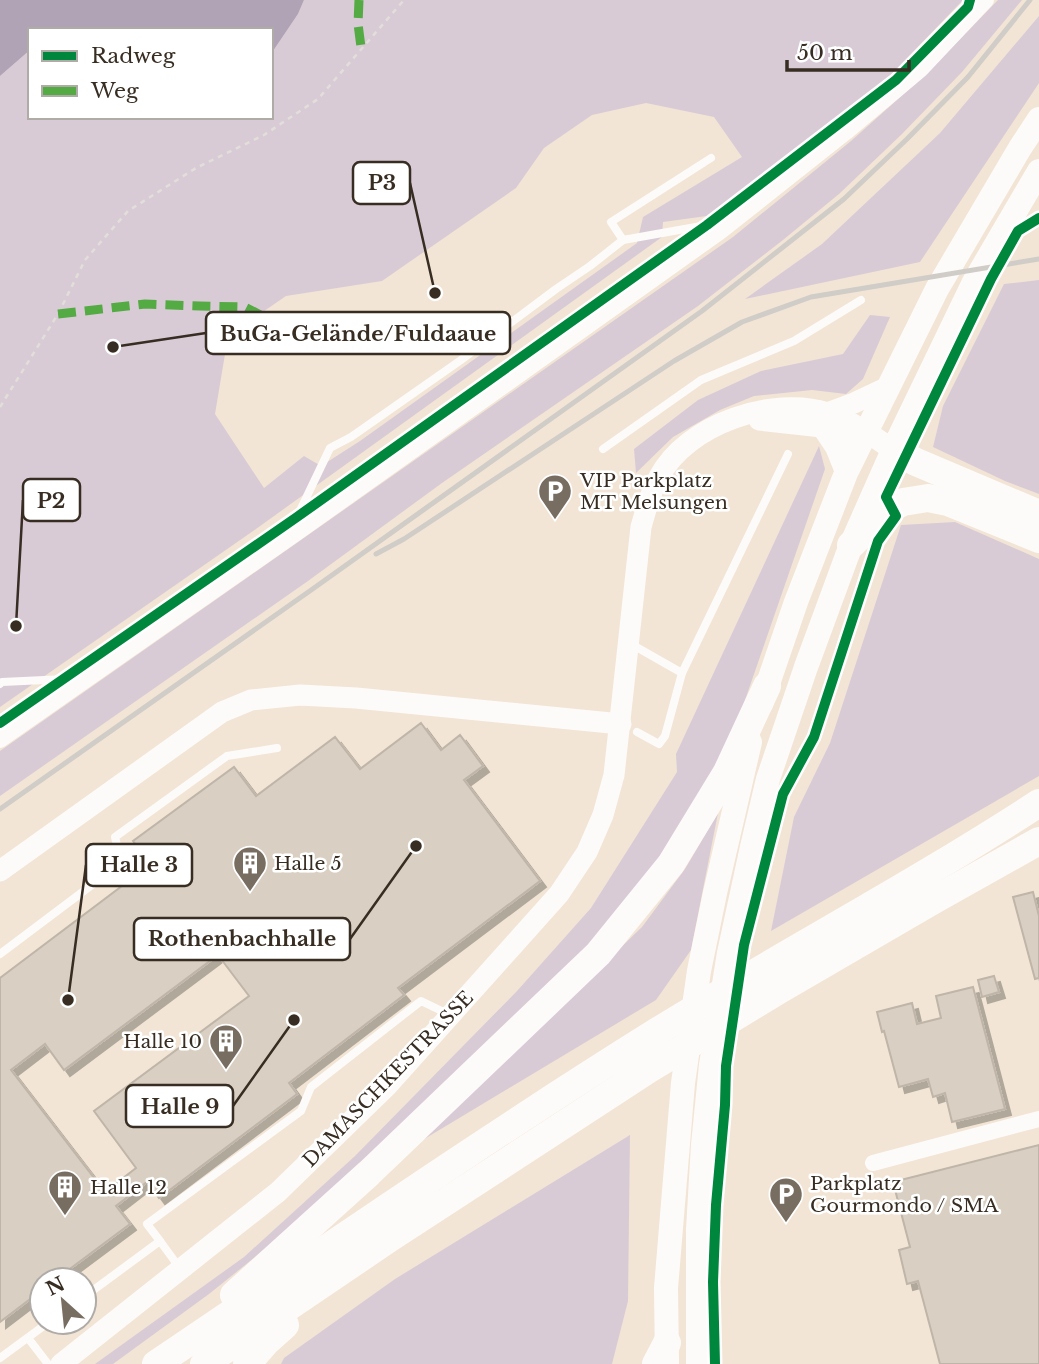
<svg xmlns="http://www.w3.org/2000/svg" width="1039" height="1364" viewBox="0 0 1039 1364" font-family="'Libre Baskerville',serif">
	<defs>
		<filter id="shadow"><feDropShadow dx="6" dy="6" stdDeviation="0" flood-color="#0004"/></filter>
	</defs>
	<rect width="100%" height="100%" fill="#f2e5d5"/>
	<g fill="#d8cbd6" fill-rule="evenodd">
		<path d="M304 0H963L889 77 714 215 663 222 662 237 256 529 0 707V76L30 50V117H271V54L298 14ZM646 103 714 117 742 157 643 217 637 243 360 441 321 466 304 456 264 488 215 414 228 336 286 296 382 281 516 188 544 148 592 115Z"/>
		<path d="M998 0H1022L962 72 902 134 839 194 783 240 698 306 442 483 308 581 0 796V751L733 237 851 141 925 75Z"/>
		<path d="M1039 16V83L920 262 745 299 822 244 940 133Z"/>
		<path d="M1039 280V494L1005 481 933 447 943 406 1004 284Z"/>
		<path d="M870 315 890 317 863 379 846 394 812 390 754 396 720 410 673 437 636 473 634 449 698 400 761 371 843 354Z"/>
		<path d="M819 446 825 469 744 703 723 755 664 850 630 900 580 954 306 1216 209 1294 113 1364H95L244 1257 355 1156 517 991 591 908 677 772 676 754Z"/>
		<path d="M955 522 1039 559V776L771 931 794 817 830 743 901 525Z"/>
		<path d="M718 813 691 950 656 1000 421 1141 642 927 685 869Z"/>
		<path d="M630 1135 628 1301 612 1364H281L284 1358 395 1279Z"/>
	</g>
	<path fill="#b1a3b6" d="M0 0H304L298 14 271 54V30H30V50L0 76Z"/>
	<g fill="#d9cfc2" stroke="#bfb5a9" stroke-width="2" fill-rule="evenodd" filter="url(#shadow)">
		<path d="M421 723 441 750 460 735 483 766 464 780 540 881 398 988 404 995 289 1083 297 1094 159 1198 147 1182 116 1206 130 1224 55 1280H42V1290L0 1322V978L151 864 133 841 234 767 256 796 335 737 360 769ZM218 955 249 996 94 1111 136 1168 105 1192 11 1070 45 1044 64 1070Z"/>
		<path d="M1033 892 1039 916V978L1035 979 1013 897Z"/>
		<path d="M994 976 999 992 982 997 978 980Z"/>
		<path d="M973 987 1005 1109 952 1122 945 1093 933 1097 928 1079 899 1087 884 1031 882 1032 877 1012 912 1003 917 1024 941 1018 936 996Z"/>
		<path d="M1039 1145V1364H940L918 1281 907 1284 899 1250 910 1247 893 1182Z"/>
	</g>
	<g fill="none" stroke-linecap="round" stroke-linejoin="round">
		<path stroke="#e2ded9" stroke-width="2.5" stroke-dasharray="5 5" stroke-linecap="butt" d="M0 407 58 314 85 260 128 211 196 168 264 135 318 99 404 0"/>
		<g stroke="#fdfbf9" stroke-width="8">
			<path d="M623 240 707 225 720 231"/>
			<path d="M603 449 701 380 794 341 861 300"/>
			<path d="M298 531 297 517 330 448 351 437 461 360 556 289 590 266 623 240 611 222 711 158"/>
			<path d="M631 644 682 673"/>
			<path d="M0 684 2 682 66 679 76 687"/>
			<path d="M637 732 659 744 665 736 682 673 788 454"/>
			<path d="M0 954 121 863 115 837 227 756 277 748"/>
			<path d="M160 1241 179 1267"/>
			<path d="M84 1297 160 1241 147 1224 301 1111 311 1087 421 1001 448 1014"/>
			<path d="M28 1338 48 1364"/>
			<path d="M0 1358 49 1322"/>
		</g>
		<g stroke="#fdfbf9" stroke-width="16">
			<path d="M0 740 298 532 721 231 846 132 921 69 986 0"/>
			<path d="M873 1163 1039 1119"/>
		</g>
		<g stroke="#fdfbf9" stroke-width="21">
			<path d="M827 413 854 403 888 387"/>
			<path d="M759 420 822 427 858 439"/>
			<path d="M822 427 836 448 846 473"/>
			<path d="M0 871 222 712 251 700 300 695 356 698 621 724"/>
			<path d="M61 1364 278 1192 387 1086 559 894 587 852 603 815 614 775 641 527C646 510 650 492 659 477 687 424 773 395 828 413 852 421 873 436 893 450"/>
		</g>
		<g stroke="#fdfbf9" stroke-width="24">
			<path d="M761 704 796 602 846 473 937 289 1020 148 1039 119"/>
			<path d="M667 1363 666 1288 683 1083 699 971 715 893 750 742"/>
			<path d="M698 1364V1230L703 1145 711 1065 729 953 752 847 768 779 806 667 851 545 893 450 974 282 1039 171"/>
		</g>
		<g stroke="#fdfbf9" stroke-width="28">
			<path d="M893 450 916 462 1039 514"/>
			<path d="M851 545 886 511 903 502 928 498 948 502 1039 539"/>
			<path d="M234 1295 369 1173 598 954 671 864 727 772 767 686"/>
			<path d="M156 1364C322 1252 488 1137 658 1031 784 953 915 884 1039 803"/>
			<path d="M204 1364 390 1238 649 1069 779 990 934 900 1039 841"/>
			<path d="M247 1364 266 1342 285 1325"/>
			<path d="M656 1364 667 1343"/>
		</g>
		<g stroke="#d0ccc7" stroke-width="5">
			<path d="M376 554 404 539 674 361 742 322 811 297 1039 259"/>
			<path d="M0 809 314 588 702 311 844 199 907 139 968 77 1030 0"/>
		</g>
		<g stroke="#55ab43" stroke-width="9" stroke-dasharray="18 9" stroke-linecap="butt">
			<path d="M359 0 358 24 361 47"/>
			<path d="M58 314 145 304 200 306 245 307 270 320"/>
		</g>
		<g stroke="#fff" stroke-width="15">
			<g id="cycleway">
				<path d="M0 723 297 517 707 225 896 80 968 7 970 0"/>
				<path d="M715 1364 713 1282 716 1205 725 1105 726 1066 744 945 783 794 814 737 878 541 896 516 886 497 991 279 1018 231 1039 218"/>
			</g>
		</g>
		<use href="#cycleway" stroke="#00873e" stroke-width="10"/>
	</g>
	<defs>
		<g id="parking-pin" transform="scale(1.75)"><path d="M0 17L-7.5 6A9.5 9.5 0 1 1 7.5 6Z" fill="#786d61" stroke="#fff"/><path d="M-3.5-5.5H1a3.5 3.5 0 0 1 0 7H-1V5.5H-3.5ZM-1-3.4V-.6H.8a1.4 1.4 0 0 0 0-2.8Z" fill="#fff"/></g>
		<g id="building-pin" transform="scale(1.75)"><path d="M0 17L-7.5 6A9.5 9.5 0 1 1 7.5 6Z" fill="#786d61" stroke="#fff"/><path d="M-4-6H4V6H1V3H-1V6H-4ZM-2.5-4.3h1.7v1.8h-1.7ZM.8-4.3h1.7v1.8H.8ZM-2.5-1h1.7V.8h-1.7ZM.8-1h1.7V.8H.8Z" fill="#fff"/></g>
	</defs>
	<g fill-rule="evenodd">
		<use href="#parking-pin" x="555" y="491"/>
		<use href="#building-pin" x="250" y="863"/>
		<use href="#building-pin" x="226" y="1041"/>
		<use href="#building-pin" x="65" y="1187"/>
		<use href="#parking-pin" x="786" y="1194"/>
	</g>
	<g text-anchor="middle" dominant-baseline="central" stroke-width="5" stroke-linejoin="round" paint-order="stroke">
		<g font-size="19" fill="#372d22" stroke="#fff" text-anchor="start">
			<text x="580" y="480">VIP Parkplatz<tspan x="580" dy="22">MT Melsungen</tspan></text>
			<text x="274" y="863">Halle 5</text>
			<text x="202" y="1041" text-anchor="end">Halle 10</text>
			<text x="810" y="1183">Parkplatz<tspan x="810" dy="22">Gourmondo / SMA</tspan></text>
			<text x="90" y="1187">Halle 12</text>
		</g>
		<g font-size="19" fill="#372d22" stroke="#fff">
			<text transform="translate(388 1079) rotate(-46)">DAMASCHKESTRASSE</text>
		</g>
	</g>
	<path fill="none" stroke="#372d22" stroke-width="2.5" d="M435 293L410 183M113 347L206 333M16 626L23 500M68 1000L86 865M416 846L350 939M294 1020L233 1106"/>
	<g fill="#372d22" stroke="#fff" stroke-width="2.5">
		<circle cx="435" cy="293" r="7"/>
		<circle cx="113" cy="347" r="7"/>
		<circle cx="16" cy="626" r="7"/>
		<circle cx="68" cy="1000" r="7"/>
		<circle cx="416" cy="846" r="7"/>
		<circle cx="294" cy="1020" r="7"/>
	</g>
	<g fill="#fff" stroke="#372d22" stroke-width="2.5">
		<rect x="353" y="162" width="57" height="42" rx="7"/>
		<rect x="206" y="312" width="304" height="42" rx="7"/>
		<rect x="23" y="479" width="57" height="42" rx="7"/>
		<rect x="86" y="844" width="106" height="42" rx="7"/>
		<rect x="134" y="918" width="216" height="42" rx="7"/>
		<rect x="126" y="1085" width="107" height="42" rx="7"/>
	</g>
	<g font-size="21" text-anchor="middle" font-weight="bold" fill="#372d22">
		<text x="382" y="190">P3</text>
		<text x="358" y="341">BuGa-Gelände/Fuldaaue</text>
		<text x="51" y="508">P2</text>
		<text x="139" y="872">Halle 3</text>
		<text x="242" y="946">Rothenbachhalle</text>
		<text x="180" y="1114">Halle 9</text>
	</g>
	<rect x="28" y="28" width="245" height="91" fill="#ffffff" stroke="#afaba7" stroke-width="2"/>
	<rect x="42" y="51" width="35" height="10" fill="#00873e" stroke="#afaba7" stroke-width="2"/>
	<text x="91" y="63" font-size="21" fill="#372d22">Radweg</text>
	<rect x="42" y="86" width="35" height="10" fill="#55ab43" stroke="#afaba7" stroke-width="2"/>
	<text x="91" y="98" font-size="21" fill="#372d22">Weg</text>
	<g transform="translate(63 1301) rotate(333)"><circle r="33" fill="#ffffff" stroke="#afaba7" stroke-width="2"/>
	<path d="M0-5L12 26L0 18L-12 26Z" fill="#786d61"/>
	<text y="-10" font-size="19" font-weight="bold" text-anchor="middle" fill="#372d22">N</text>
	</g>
	<path d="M787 60v10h122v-10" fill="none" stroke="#372d22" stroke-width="3.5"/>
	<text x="797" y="60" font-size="21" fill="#372d22" stroke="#ffffff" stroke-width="5" paint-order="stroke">50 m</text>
</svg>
